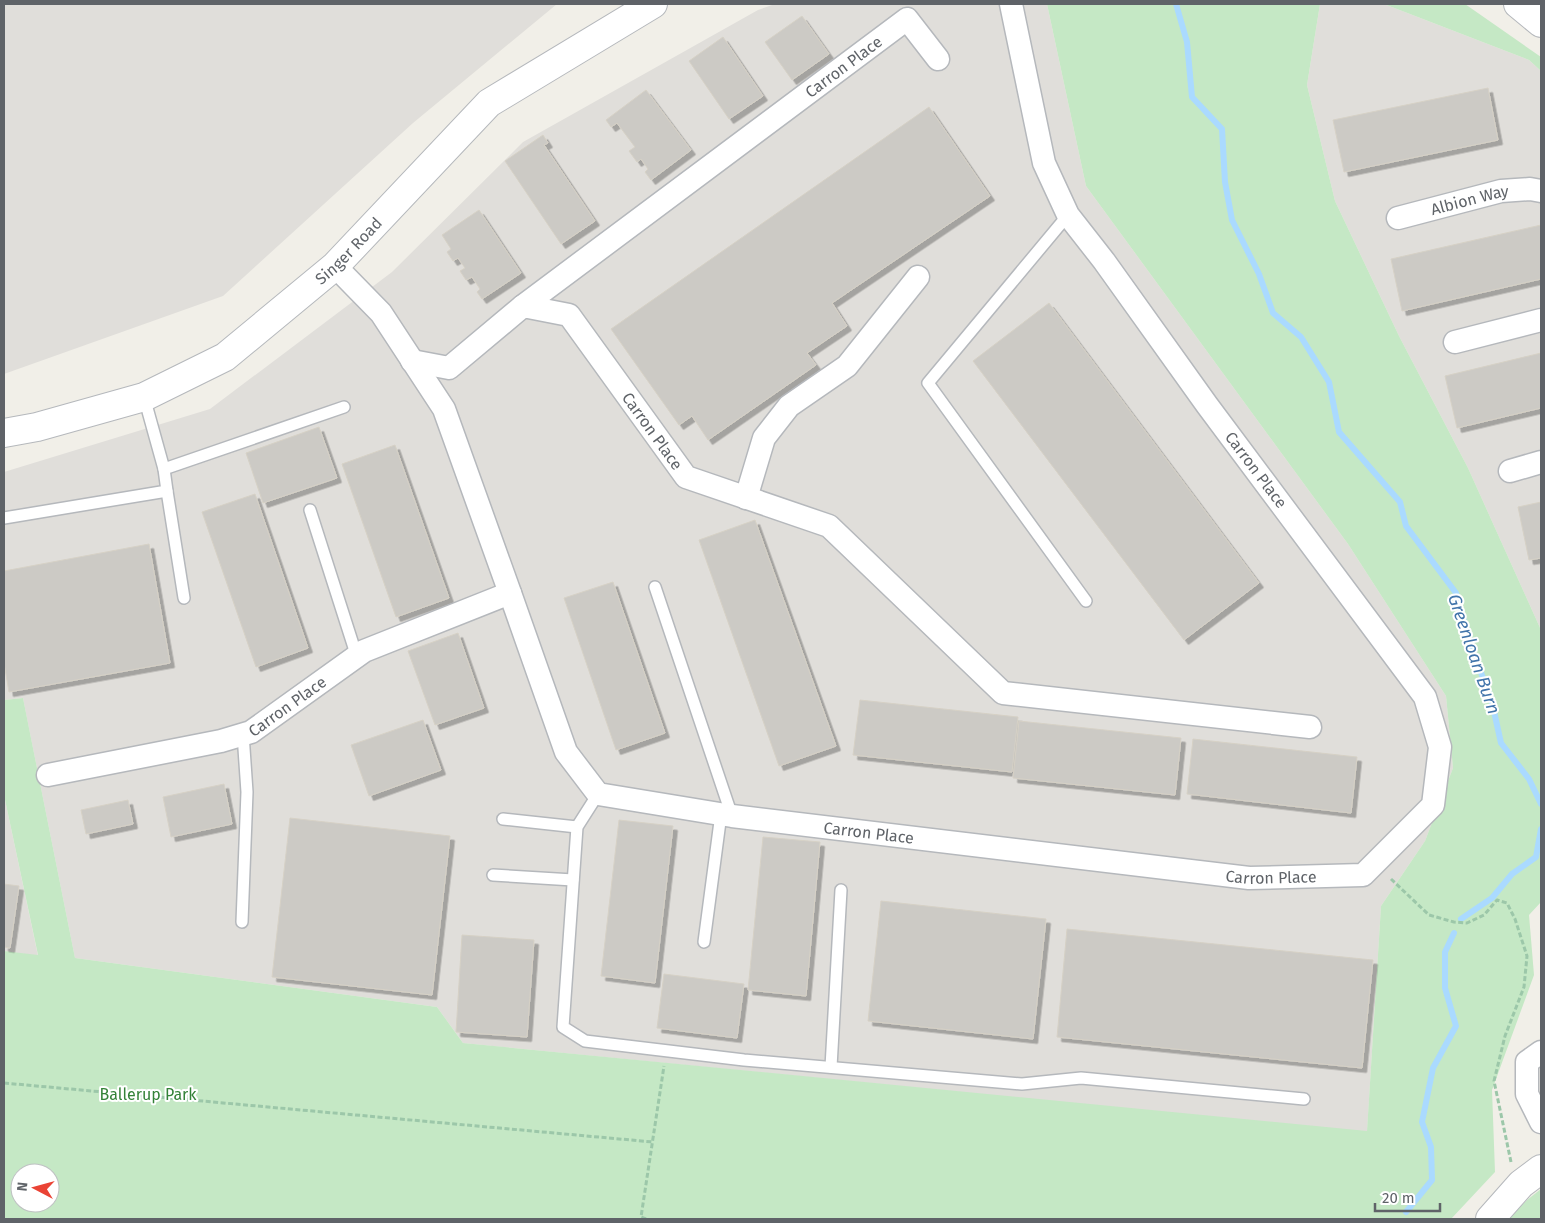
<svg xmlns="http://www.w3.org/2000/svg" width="1545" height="1223" viewBox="0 0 1545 1223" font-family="'Fira Sans',sans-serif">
	<defs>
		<filter id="shadow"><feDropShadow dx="4.5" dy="4.5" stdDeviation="0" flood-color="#0004"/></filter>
	</defs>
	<rect width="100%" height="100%" fill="#f1efe8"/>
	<g fill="#e0deda">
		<path d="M4 4H557L413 123 223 296 4 374Z"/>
		<path d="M775 4H1047L1086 186 1348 544 1446 696 1453 768 1425 841 1381 906 1367 1132 463 1043 437 1007 75 958 23 698 4 700V472L210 409 392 272 523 142 758 10Z"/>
		<path d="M1320 4H1384L1529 60 1541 71V630L1468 468 1399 336 1335 201 1307 85Z"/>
		<path d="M4 795 38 956 4 951Z"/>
	</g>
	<g fill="#c5e8c5" fill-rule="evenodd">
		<path d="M1047 4H1320L1307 85 1335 201 1399 336 1468 468 1541 630V902L1529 915 1534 975 1492 1090 1495 1172 1451 1219H4V951L38 955 4 795V700L23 698 75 958 437 1007 463 1043 1367 1131 1381 906 1425 841 1453 768 1446 696 1348 544 1086 186ZM20 1173H50V1203H20Z"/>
		<path d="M1384 4H1465L1541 57V71L1529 60Z"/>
		<path d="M1541 1189V1219H1509L1527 1200Z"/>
	</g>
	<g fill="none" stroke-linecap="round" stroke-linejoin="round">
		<g stroke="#aadaff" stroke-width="6">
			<path d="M1176 4 1187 42 1192 97 1222 129 1225 182 1232 220 1259 274 1273 313 1301 337 1329 382 1339 432 1400 502 1406 526 1456 593 1472 650 1491 698 1501 743 1529 779 1541 804"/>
			<path d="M1461 919 1492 898 1512 874 1536 857 1541 829"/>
			<path d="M1406 1212 1432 1180 1431 1147 1422 1122 1433 1068 1456 1026 1445 988V952L1454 933"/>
		</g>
	</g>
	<g fill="#cccac5" stroke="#d6d1c6" filter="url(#shadow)">
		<path d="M802 16 829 54 792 80 765 42Z"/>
		<path d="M723 37 763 96 729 119 689 61Z"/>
		<path d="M1488 88 1498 140 1344 172 1333 120Z"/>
		<path d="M646 90 691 150 651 180 645 172 648 169 641 159 637 162 629 151 635 147 617 123 611 127 606 120Z"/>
		<path d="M929 107 990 196 832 303 847 326 807 353 816 365 708 440 692 416 679 425 611 329Z"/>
		<path d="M543 135 548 143 544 145 595 221 561 244 505 161Z"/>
		<path d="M479 210 521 273 482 299 477 292 480 289 472 277 466 280 460 271 465 268 458 258 453 261 447 252 451 249 442 235Z"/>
		<path d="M1541 225V279L1402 311 1391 259Z"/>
		<path d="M1049 303 1259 583 1184 640 973 361Z"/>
		<path d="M1541 353V408L1457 428 1445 376Z"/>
		<path d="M319 427 337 478 263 503 246 453Z"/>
		<path d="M395 445 449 598 396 617 342 464Z"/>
		<path d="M255 494 308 648 256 667 202 512Z"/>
		<path d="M1541 502V558L1529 560 1518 507Z"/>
		<path d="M755 520 836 746 779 766 699 540Z"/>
		<path d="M149 544 170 663 9 692 4 663V571Z"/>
		<path d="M613 582 665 733 616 750 564 598Z"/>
		<path d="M458 633 484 708 435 725 408 651Z"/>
		<path d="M860 700 1018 717 1012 772 853 755Z"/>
		<path d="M423 720 441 770 369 796 351 745Z"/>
		<path d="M1019 721 1181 738 1175 795 1013 778Z"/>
		<path d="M1193 739 1357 757 1351 813 1187 794Z"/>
		<path d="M224 784 232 824 171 837 163 797Z"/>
		<path d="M128 800 133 824 86 834 81 810Z"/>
		<path d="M290 818 450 836 432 995 272 977Z"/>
		<path d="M619 820 673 826 655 983 601 976Z"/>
		<path d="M763 837 820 842 806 996 748 990Z"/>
		<path d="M4 884 19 886 10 948 4 947Z"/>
		<path d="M881 901 1046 919 1033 1039 868 1021Z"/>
		<path d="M1067 929 1373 960 1362 1068 1057 1037Z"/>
		<path d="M462 935 534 940 527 1037 456 1032Z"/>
		<path d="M664 974 744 984 737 1038 657 1028Z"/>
	</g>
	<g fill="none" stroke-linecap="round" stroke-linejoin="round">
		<g stroke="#b5b8bc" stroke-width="14">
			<g id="service">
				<path d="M1068 215 928 383 1086 601"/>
				<path d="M144 397 164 469 344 407"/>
				<path d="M167 491 184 598"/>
				<path d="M310 510 357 657"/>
				<path d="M4 518 167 491 164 469"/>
				<path d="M655 587 732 816"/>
				<path d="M598 794 577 827 563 1027 585 1041 744 1060 1022 1084 1081 1078 1304 1099"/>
				<path d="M503 819 577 827"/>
				<path d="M493 875 573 880"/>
				<path d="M242 922 247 792 243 734"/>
				<path d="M704 942 721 814"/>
				<path d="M831 1067 841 890"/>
			</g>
		</g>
		<g stroke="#b5b8bc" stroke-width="25">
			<g id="minor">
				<path id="s1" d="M1398 218 1501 191 1530 189 1541 191"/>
				<path id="s2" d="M335 266 381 313 444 409 510 593 566 752 598 794 732 816 1249 878 1363 875 1433 805 1440 747 1425 697 1207 405 1104 261 1068 215 1044 163 1011 4"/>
				<path id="s3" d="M523 306 907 19 938 59"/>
				<path d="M1455 342 1541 320"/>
				<path id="s4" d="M412 361 449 368 523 306 569 315 686 477 829 526 1003 693 1310 727"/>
				<path d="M1510 471 1541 462"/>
				<path d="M746 498 764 438 789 406 847 366 918 277"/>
				<path id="s5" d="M48 775 221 741 251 732 364 651 510 593"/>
				<path d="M1541 1052 1527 1062V1094L1541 1122"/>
			</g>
		</g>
		<g stroke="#b5b8bc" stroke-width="30">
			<g id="tertiary">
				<path d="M1518 4 1541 23"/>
				<path id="s6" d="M4 433 37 427 144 397 225 357 335 266 489 103 653 4"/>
				<path d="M1490 1219 1521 1184 1541 1169"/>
			</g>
		</g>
		<g stroke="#9cc7a9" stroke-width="3" stroke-dasharray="5 2.5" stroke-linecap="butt">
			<path d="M1391 879 1429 915 1454 922 1467 923 1484 915 1497 900 1507 903 1515 919 1527 956 1524 987 1505 1036 1494 1081 1511 1162"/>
			<path d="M4 1083 653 1142"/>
			<path d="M646 1219 641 1217 664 1066"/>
		</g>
		<use href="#service" stroke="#fff" stroke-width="11"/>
		<use href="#minor" stroke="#fff" stroke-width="22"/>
		<use href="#tertiary" stroke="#fff" stroke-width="28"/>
	</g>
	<g text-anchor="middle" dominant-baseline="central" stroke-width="4" stroke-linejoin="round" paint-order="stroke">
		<g font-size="16" fill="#5f6368" stroke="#fff">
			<text stroke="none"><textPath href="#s3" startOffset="400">Carron Place</textPath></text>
			<text stroke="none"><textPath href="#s1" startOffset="74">Albion Way</textPath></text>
			<text stroke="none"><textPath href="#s6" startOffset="398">Singer Road</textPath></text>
			<text stroke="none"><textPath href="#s4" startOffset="324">Carron Place</textPath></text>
			<text transform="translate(1256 470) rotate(53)">Carron Place</text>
			<text stroke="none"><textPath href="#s5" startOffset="252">Carron Place</textPath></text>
			<text stroke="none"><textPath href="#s2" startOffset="871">Carron Place</textPath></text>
			<text stroke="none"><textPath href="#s2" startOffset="1276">Carron Place</textPath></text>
		</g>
		<g font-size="16" fill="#348238" stroke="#fff">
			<text x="148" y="1094">Ballerup Park</text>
		</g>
		<g font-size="18" font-style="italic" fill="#4174aa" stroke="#fff">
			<text transform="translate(1474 654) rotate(71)">Greenloan Burn</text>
		</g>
	</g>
	<rect width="1545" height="1223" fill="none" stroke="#5f6368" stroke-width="10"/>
	<g transform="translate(35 1188) rotate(276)"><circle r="24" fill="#ffffff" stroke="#bfc1c3"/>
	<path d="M0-4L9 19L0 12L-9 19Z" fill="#ea4335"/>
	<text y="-8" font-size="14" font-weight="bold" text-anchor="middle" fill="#5f6368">N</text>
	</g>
	<path d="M1375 1203v8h65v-8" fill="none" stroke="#5f6368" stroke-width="2.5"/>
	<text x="1382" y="1203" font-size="15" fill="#5f6368" stroke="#ffffff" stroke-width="4" paint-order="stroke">20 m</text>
</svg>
